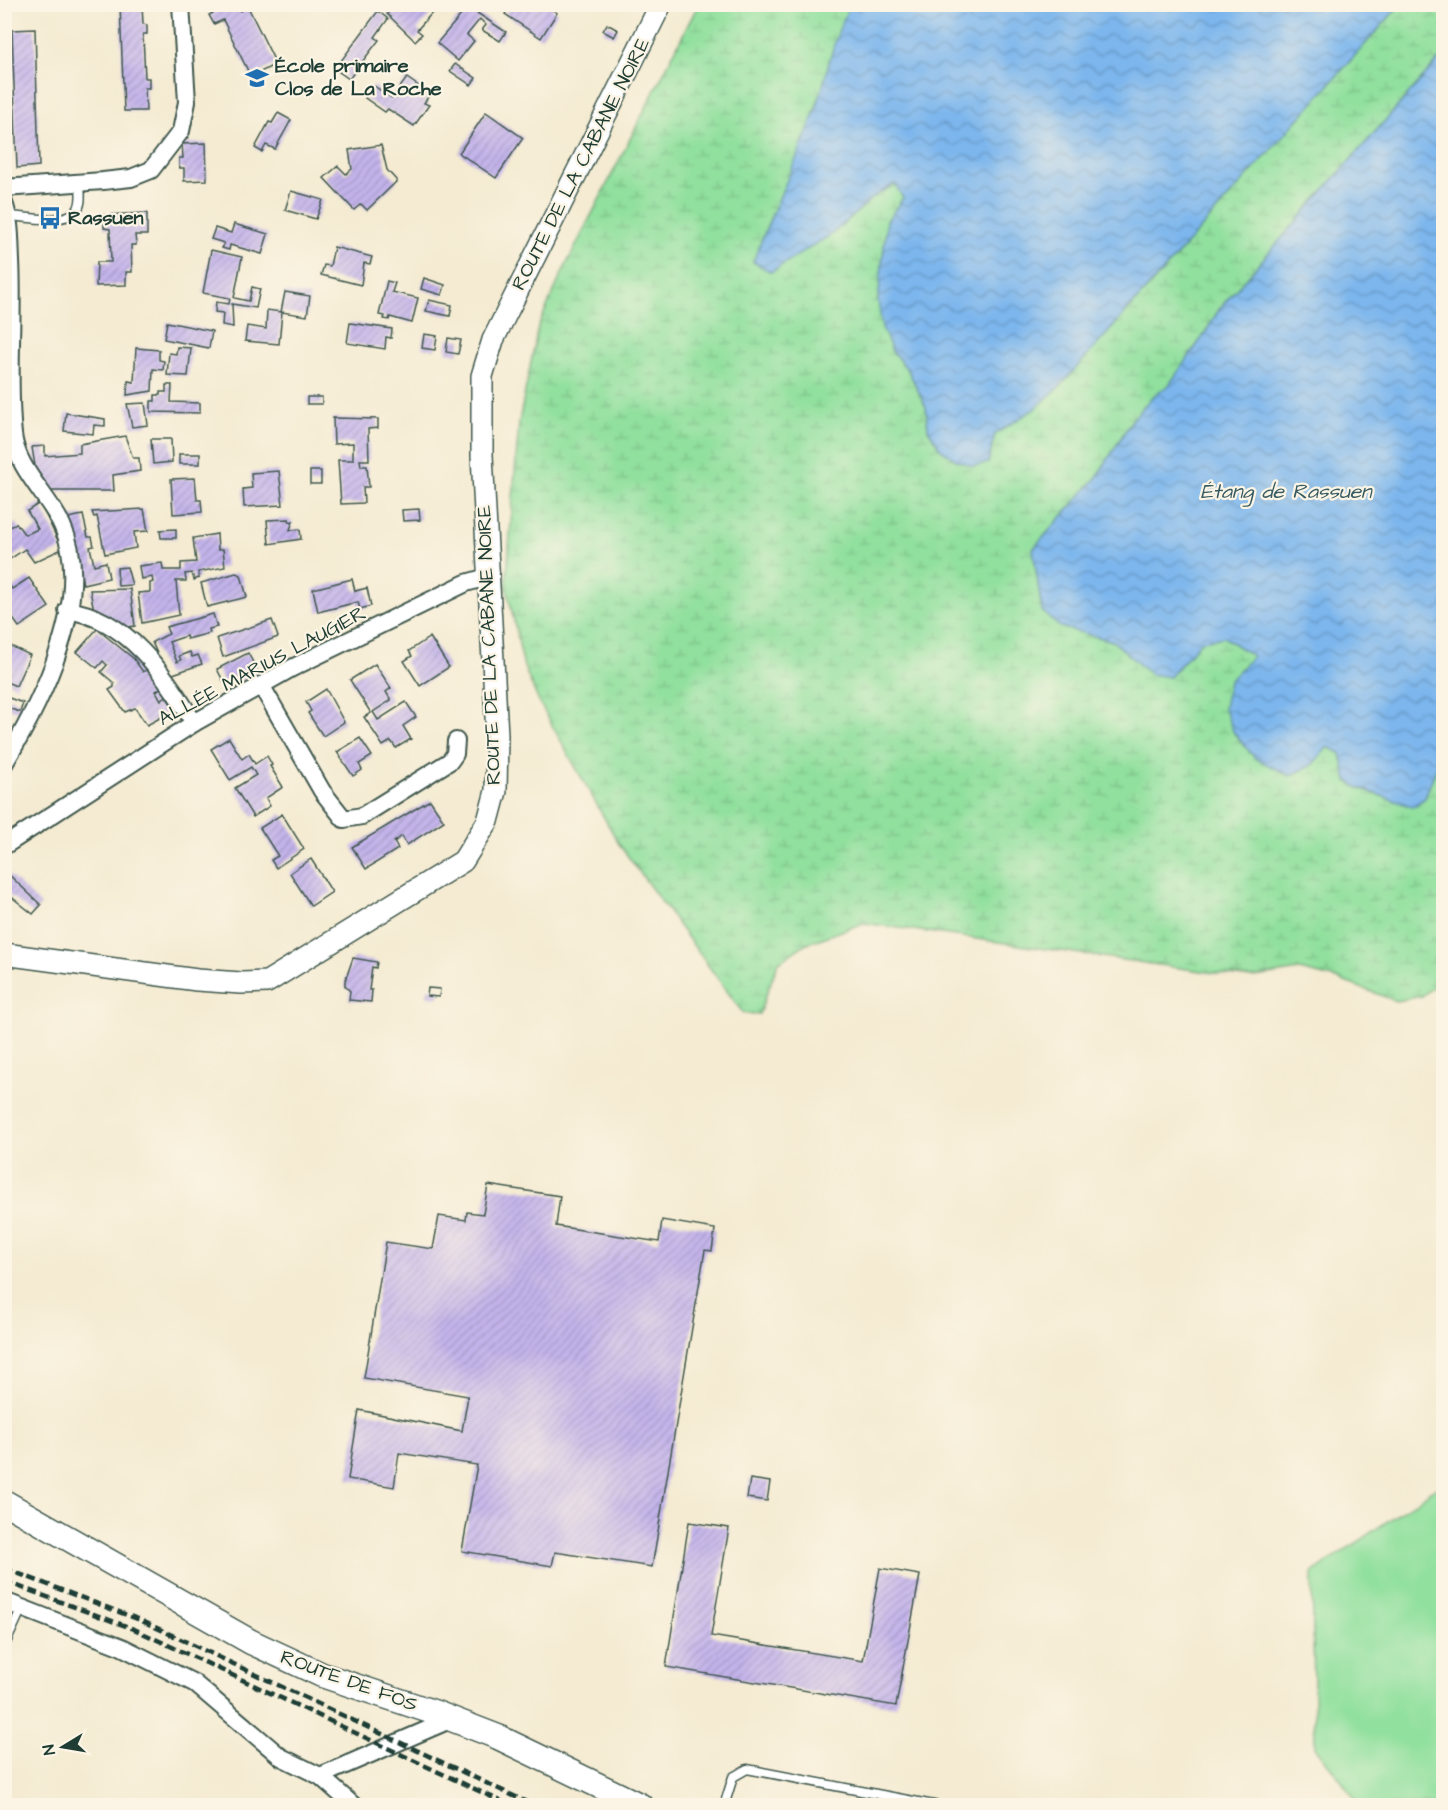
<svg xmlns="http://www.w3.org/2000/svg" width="1448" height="1810" viewBox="0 0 1448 1810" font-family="'Architects Daughter',sans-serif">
	<defs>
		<pattern id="wetland-marsh" width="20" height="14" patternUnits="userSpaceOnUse" patternTransform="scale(1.5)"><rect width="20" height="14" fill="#91e09e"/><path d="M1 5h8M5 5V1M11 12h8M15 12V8" fill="none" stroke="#7dc189"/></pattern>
		<pattern id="water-waves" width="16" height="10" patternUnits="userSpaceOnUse" patternTransform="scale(1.5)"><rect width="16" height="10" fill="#7cb6ed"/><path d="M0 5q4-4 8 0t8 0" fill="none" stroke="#6595c1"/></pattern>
		<pattern id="building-hatch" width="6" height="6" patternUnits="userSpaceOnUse" patternTransform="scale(1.5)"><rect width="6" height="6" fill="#c4b4ec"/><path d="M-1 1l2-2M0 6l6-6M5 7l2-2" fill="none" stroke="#9f94c0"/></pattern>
	</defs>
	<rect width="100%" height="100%" fill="#fcf5e5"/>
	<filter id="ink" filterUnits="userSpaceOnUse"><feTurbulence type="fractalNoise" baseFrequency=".0167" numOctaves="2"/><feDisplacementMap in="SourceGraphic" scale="12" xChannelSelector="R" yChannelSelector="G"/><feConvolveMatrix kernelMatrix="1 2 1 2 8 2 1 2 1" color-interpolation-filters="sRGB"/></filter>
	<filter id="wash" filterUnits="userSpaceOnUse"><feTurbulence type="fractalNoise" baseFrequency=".008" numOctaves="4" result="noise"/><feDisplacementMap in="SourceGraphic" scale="24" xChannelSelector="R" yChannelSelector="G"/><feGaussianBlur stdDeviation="1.35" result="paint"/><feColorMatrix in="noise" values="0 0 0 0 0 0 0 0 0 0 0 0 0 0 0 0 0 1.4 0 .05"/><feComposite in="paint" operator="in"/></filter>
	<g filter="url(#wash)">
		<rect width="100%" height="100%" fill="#f4ebd2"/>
		<path fill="#91e09e" stroke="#588e69" stroke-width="1.5" d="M1443 1483V1805H1360L1315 1747 1312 1573Z"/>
		<path fill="url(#wetland-marsh)" stroke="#588e69" stroke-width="1.5" d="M698 5H851C836 31 833 59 823 87 808 133 787 184 766 228L832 234 875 196 895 184 903 198 887 221 878 301 892 351 908 370 926 407 928 429 940 448 956 460 988 463 995 434 1036 408 1063 383 1400 5H1443V55L1220 308 1204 335 1169 385 1152 397 1132 420 1097 477 1033 549 1042 611 1088 634 1113 641 1131 655 1170 677 1201 641 1224 637 1253 656 1229 681 1234 733 1255 758 1290 776 1312 765 1327 747 1341 753 1347 781 1357 787 1412 807 1425 798 1436 768H1443V979L1422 996 1396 1001 1337 979 1299 970 1250 978 864 923 805 944 778 963 759 1014 743 1013 619 844 539 702 524 667 506 585 519 422 538 327 564 269Z"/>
		<g fill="url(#water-waves)" stroke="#4e7a90" stroke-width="1.5">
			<path d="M851 4H1400V5L1063 383 1036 408 995 434 988 463 973 466 956 460 940 448 928 429 926 407 908 370 892 351 882 327 878 301 887 221 903 198 895 184 875 196 832 234 771 272 753 262C772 211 797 161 816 109 828 74 832 37 851 4Z"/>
			<path d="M1443 55 1444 768H1436L1425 798 1413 807 1357 787 1347 780 1341 753 1328 747 1312 765 1290 776 1255 758 1234 733 1224 708 1229 681 1253 656 1224 637 1201 641 1170 677 1150 674 1113 641 1060 627 1042 611 1033 549 1097 477 1132 420 1152 397 1169 385 1204 335 1220 308Z"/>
		</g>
		<g id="blocks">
			<g fill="url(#building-hatch)">
				<path d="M120 4H142L143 24 147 25V34H143L145 78H149V88H145L146 111H124Z"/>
				<path d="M230 4H238L241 11 248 7 276 64 251 77 223 20 214 24 209 15Z"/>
				<path d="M396 4 403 8 407 4H440L417 30 422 34 415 41 387 14Z"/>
				<path d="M512 4H555L552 9 557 13 541 38 505 14Z"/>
				<path d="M468 7 506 32 500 41 482 30 486 25 480 19 467 35 474 41 458 61 437 43Z"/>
				<path d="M378 11 388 19 375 37 379 40 349 79 335 69Z"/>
				<path d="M607 24 618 30 614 37 603 31Z"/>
				<path d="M35 29 39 166 17 168 12 30Z"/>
				<path d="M455 64 476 78 471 85 450 71Z"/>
				<path d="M407 78 430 94 424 103 429 105 414 126 388 109 385 112 365 98 374 86 392 98Z"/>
				<path d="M486 112 523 138 496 178 459 153Z"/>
				<path d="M278 113 291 120 275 149 266 145 262 152 255 148 269 122 272 123Z"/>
				<path d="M206 143 207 180 184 181V168H179V158H183L182 144Z"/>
				<path d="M381 145 387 170 397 181 367 210 361 204 354 210 324 178 338 166 346 174 352 169 349 150Z"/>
				<path d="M291 191 323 200 316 219 285 210Z"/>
				<path d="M147 213V235H135L136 245H131L132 272H126V285L96 286 97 262H111L110 229 104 228V215Z"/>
				<path d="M234 224 268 234 262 254 230 245 229 250 222 248 224 243 211 239 215 228 231 233Z"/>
				<path d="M334 247 372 257 370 264 364 263 361 285 321 275 324 265 330 266Z"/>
				<path d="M211 250 242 257 234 298 249 301 252 287 260 289 256 308 232 304 233 327 222 325 223 313 215 312 216 302 229 304 230 298 203 293Z"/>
				<path d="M424 278 445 285 442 295 421 289Z"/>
				<path d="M387 281 395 283 392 292 418 298 412 323 390 317 389 320 384 319 385 316 379 315Z"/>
				<path d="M285 292 310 296 307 316 282 312 279 344 245 341 247 326 266 329 267 310 281 312Z"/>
				<path d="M429 300 452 305 450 316 426 311Z"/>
				<path d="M167 322 212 331 209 348 164 339Z"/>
				<path d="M350 323 392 329 391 338 386 337 385 349 347 343Z"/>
				<path d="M424 334 437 336 435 350 422 348Z"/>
				<path d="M448 338 461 340 458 354 446 352Z"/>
				<path d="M177 347 191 348 188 376 167 375 169 353 176 354Z"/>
				<path d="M136 348 159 350V360L164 361 163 370 153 369 152 391 127 395 128 381 134 382Z"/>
				<path d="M166 385H172L171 402 200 403V413L151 412V401H155V395H160V392H166Z"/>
				<rect x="307" y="397" width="15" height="7"/>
				<path d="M145 403 148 425 132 427 127 404Z"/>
				<path d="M66 413 105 419V426L94 425 93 434 64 431Z"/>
				<path d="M333 418 378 419V428L368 429 369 460H360L361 466H367L369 487H363L364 503 341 504 338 460H353V443L334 444Z"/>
				<path d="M125 436 133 458H139L140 471 113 475 114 491H45L36 472 32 447 45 446V456L80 453V444Z"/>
				<path d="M151 439H171L172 462 153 464Z"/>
				<rect x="179" y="454" width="21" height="10"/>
				<path d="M279 471 283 505 244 507 243 489 252 488 251 473Z"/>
				<rect x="310" y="471" width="11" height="13"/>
				<path d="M195 478 197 500H201L202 512 173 514 171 479Z"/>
				<path d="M40 503 62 549 34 562 25 549 4 563V524L6 522 10 527 16 523 25 535 38 529 27 511Z"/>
				<path d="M144 509 148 531 134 532 136 548 105 554 97 516 94 517 92 512Z"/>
				<path d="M419 509 420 520 403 521 402 510Z"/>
				<path d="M83 515 88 537H92L94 546 90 547 94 565 106 562 109 578 83 584 68 518Z"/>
				<path d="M289 519 290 522 293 521 290 530 300 529 301 539 269 544 267 520Z"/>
				<path d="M176 529V538H161L160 530Z"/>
				<path d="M217 534 218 550 223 549 225 567 198 572 199 578 194 580 192 573 185 574 186 581H176L179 615 142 623 138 593 150 592V583L153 582 152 577 141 579 139 566 162 563 163 570H181V563L196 562 193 538Z"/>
				<path d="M127 567 132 585 118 586 117 568Z"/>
				<path d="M236 573 241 575 247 597 207 607 201 583Z"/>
				<path d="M29 578 49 607 19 627 4 606V588L9 585 12 589Z"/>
				<path d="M352 579 355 591 367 588 371 606 360 609 358 602 318 612 313 589Z"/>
				<path d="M130 589 135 626 121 628 94 611 90 590Z"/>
				<path d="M213 614 217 627 209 629 210 633 187 639 186 636 169 642 177 662 181 660 179 656 190 652 192 657 198 655 202 664 167 676 152 642 169 634 166 627Z"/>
				<path d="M272 620 278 637 223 657 217 638Z"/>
				<path d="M97 629 134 659 143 672 148 668 161 688 156 691 161 700 166 696 175 710 147 725 135 708 125 712 109 690 114 687V683L101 672 107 665 103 661 97 668 77 652Z"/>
				<path d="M430 637 449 667 420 686 404 661 412 656 409 651Z"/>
				<path d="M4 643 30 655 16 686 4 681Z"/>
				<path d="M248 653 258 672 227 688 217 669Z"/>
				<path d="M375 664 391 688 386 692 391 700 373 712 378 720 406 702 416 717 403 726 411 739 396 748 391 741 383 746 364 717 371 713 350 680Z"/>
				<path d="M326 689 344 722 323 736 308 713 311 711 306 702Z"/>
				<path d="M9 698 23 703 20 712 5 707Z"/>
				<path d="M229 738 242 759 249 754 255 764 267 756 272 765 270 766 283 787 266 798 270 806 253 817 235 788 256 775 251 767 230 780 211 749Z"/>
				<path d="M360 738 372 756 359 764 362 770 353 776 337 752Z"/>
				<path d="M430 800 444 821 407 845 402 836 394 842 398 849 366 869 352 847Z"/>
				<path d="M282 814 304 849 276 868 271 860 278 856 260 828Z"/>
				<path d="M311 859 332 892 311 906 290 873Z"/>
				<path d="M4 870 41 905 33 914 4 891Z"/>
				<path d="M353 958 377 962 376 968 372 967 369 990H372L371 1002 349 1000 350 991 345 986V981Z"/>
				<path d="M428 988 440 989 439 997 427 996Z"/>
				<path d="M488 1185 560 1196 556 1226 659 1242 662 1220 715 1229 712 1251 705 1250 652 1567 555 1552 552 1566 462 1551 477 1465 399 1453 394 1487 348 1479 359 1410 462 1431 468 1396 364 1378 386 1242 433 1249 439 1216 466 1220 467 1212 483 1214Z"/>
				<path d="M750 1479 770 1482 767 1501 747 1498Z"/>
				<path d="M689 1522 729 1528 711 1636 863 1661 880 1568 920 1575 896 1706 666 1667Z"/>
			</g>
		</g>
	</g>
	<g filter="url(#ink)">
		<use href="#blocks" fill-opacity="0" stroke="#3f574c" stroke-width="1.5"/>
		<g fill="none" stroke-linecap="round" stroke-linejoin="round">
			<g stroke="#3f574c" stroke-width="11">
				<g id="service">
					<path d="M9 216C27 217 62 225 76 211 83 205 80 191 80 183"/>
					<path d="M4 1647 22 1608"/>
					<path d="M724 1806 733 1777 747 1769 939 1806"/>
				</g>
			</g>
			<g stroke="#3f574c" stroke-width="20">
				<g id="minor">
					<path d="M4 188 103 181 131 178 151 170 181 131 187 102 181 4"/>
					<path d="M4 203C11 222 10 242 11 261 14 319 7 377 13 434 16 468 48 495 62 525 95 596 41 703 4 764"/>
					<path d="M67 610C127 618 165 674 194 723"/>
					<path d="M261 685 322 791 344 819 362 816 450 761 455 754 456 741"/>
					<path d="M4 846 194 723 292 668 466 583 487 577"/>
					<path d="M4 1601 122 1647 194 1683 281 1757 320 1776 354 1806"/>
					<path d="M320 1776 452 1719"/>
				</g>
			</g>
			<g stroke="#3f574c" stroke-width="24">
				<path id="tertiary" d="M4 954 197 980 241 983 267 982 463 861 488 821 496 791 497 735 482 455V376L493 340 661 4"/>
			</g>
			<g stroke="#3f574c" stroke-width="27">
				<path id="secondary" d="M4 1502 251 1642 322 1675 436 1713 498 1737 641 1806"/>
			</g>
			<use href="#service" stroke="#fff" stroke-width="8"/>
			<use href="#minor" stroke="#fff" stroke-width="16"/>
			<use href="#tertiary" stroke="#fff" stroke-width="21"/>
			<use href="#secondary" stroke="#fff" stroke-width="24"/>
			<g stroke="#1f3d34" stroke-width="4.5" stroke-dasharray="9 4.5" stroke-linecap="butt">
				<path d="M4 1568 140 1620 535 1806"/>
				<path d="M4 1581 134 1629 511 1806"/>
			</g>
		</g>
	</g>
	<defs>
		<g id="school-bare" transform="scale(1.8)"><path d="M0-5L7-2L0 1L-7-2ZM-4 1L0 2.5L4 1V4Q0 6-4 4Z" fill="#1f6fb2" stroke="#fcf5e5" stroke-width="2.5" paint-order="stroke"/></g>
		<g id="bus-bare" transform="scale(1.8)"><path d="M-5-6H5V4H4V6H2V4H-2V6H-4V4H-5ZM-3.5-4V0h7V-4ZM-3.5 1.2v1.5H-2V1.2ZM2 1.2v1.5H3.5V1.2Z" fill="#1f6fb2" stroke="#fcf5e5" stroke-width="2.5" paint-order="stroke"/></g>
	</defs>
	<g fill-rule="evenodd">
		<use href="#school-bare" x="257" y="78"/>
		<use href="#bus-bare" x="50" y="218"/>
	</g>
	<g text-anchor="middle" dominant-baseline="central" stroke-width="4.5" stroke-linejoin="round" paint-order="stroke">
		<g font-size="20" font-weight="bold" fill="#1f3d34" stroke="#fcf5e5" text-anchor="start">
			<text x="275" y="66">École primaire<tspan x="275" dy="23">Clos de La Roche</tspan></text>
			<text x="68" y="218">Rassuen</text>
		</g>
		<g font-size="20" fill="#1f3d34" stroke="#fcf5e5">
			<text transform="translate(581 164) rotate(-63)">ROUTE DE LA CABANE NOIRE</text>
			<text transform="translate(489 645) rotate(-92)">ROUTE DE LA CABANE NOIRE</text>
			<text transform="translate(262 666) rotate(-28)">ALLÉE MARIUS LAUGIER</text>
			<text transform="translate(349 1681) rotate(20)">ROUTE DE FOS</text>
		</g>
		<g font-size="21" font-style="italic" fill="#365b62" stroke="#fcf5e5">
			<text x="1286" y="491">Étang de Rassuen</text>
		</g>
	</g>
	<rect width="1448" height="1810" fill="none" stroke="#fcf5e5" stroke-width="24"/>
	<g transform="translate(63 1747) rotate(259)" stroke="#fcf5e5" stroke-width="4.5" paint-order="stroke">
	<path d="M0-4.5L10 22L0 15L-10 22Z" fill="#1f3d34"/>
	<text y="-9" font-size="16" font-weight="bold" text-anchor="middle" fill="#1f3d34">N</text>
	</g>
</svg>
